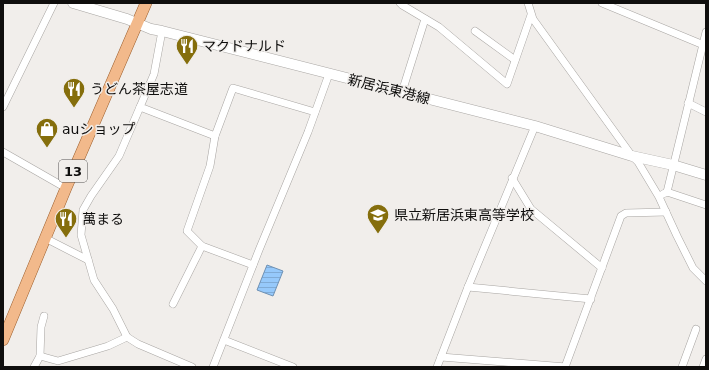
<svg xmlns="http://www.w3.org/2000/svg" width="709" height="370" viewBox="0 0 709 370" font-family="'DejaVu Sans','Noto Sans JP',sans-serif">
	<defs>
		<pattern id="water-rules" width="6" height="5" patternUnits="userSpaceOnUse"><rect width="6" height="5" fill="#96c9fb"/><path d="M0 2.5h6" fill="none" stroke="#80abd6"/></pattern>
	</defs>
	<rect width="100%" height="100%" fill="#f1eeeb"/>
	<path fill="url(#water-rules)" stroke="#6e91b4" d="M267 265 283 271 273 296 257 290Z"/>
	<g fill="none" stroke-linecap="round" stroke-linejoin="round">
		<g stroke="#a8a5a2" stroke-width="8">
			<g id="street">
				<path d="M400 3 402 5 439 27 507 84 531 15"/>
				<path d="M528 3 533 19 632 156 638 162 659 197 677 236 693 268 706 281"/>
				<path d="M602 3 706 46"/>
				<path d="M162 31 154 74 140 107 215 136 233 88 315 112"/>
				<path d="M475 31 515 60"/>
				<path d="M402 92 425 19"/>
				<path d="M688 103 706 112"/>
				<path d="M3 107 54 3"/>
				<path d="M140 107 119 156 91 196 83 210 81 235 94 280 113 309 127 337 138 344 192 367"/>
				<path d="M215 136 210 166 187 231 202 246 253 265"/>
				<path d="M3 152 66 188"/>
				<path d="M512 178 531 209 602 268"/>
				<path d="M667 192 706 32"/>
				<path d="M663 194 667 192 706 205"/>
				<path d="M45 238 88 260"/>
				<path d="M468 287 591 299"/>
				<path d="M173 304 202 246"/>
				<path d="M224 340 293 367"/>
				<path d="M40 356 58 361 108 346 127 337"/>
				<path d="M441 357 566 367"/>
				<path d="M34 367 40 356 41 327 44 316"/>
				<path d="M213 367 259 250 308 132 329 74"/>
				<path d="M437 367 468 287 535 126"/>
				<path d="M565 367 621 216 626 213 666 212"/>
				<path d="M682 367 696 329"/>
				<path d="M703 367 706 359"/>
			</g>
		</g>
		<g stroke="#a8a5a2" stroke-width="11">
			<path id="secondary" d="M73 3 127 19 151 29 162 31 535 126 632 156 673 165 706 175"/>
		</g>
		<g stroke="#9d5f2d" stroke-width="12">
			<path id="primary" d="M3 340 66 188 146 3"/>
		</g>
		<use href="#street" stroke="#fff" stroke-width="7"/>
		<use href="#secondary" stroke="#fff" stroke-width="10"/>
		<use href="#primary" stroke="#f2b98b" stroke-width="11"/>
	</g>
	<defs>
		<g id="restaurant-pin" transform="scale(1.15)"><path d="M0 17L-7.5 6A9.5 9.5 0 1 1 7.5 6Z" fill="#856e0c" stroke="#f1eeeb"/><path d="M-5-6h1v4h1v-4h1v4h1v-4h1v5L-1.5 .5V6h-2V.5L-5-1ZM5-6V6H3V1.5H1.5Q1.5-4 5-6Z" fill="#fff"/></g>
		<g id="shop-pin" transform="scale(1.15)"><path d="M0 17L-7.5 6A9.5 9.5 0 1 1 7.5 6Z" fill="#856e0c" stroke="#f1eeeb"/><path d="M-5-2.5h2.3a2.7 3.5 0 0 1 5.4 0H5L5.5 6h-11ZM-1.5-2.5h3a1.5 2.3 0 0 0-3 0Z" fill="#fff"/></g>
		<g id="school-pin" transform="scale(1.15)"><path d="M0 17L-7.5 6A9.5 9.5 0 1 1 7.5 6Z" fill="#856e0c" stroke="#f1eeeb"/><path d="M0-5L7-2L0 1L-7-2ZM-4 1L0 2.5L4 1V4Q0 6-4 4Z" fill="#fff"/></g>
	</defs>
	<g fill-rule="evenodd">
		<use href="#restaurant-pin" x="187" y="46"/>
		<use href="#restaurant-pin" x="74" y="89"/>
		<use href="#shop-pin" x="47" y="129"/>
		<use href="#school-pin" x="378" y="215"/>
		<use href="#restaurant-pin" x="66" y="219"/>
	</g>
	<g text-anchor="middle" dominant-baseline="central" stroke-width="3" stroke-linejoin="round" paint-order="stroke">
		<rect fill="#f1eeeb" stroke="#535150" stroke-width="1" x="59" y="160" width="28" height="22" rx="3"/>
		<g font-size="13" font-weight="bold" fill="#0f0e0d">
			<text x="73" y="171">13</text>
		</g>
		<g font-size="14" fill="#0f0e0d" stroke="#f1eeeb" text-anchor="start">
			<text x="202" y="46">マクドナルド</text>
			<text x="90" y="89">うどん茶屋志道</text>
			<text x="62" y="129">auショップ</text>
			<text x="394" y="215">県立新居浜東高等学校</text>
			<text x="82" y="219">萬まる</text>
		</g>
		<g font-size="14" fill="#0f0e0d" stroke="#f1eeeb">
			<text transform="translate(389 89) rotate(14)">新居浜東港線</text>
		</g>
	</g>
	<rect width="709" height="370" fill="none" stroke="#0f0e0d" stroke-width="8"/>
</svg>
